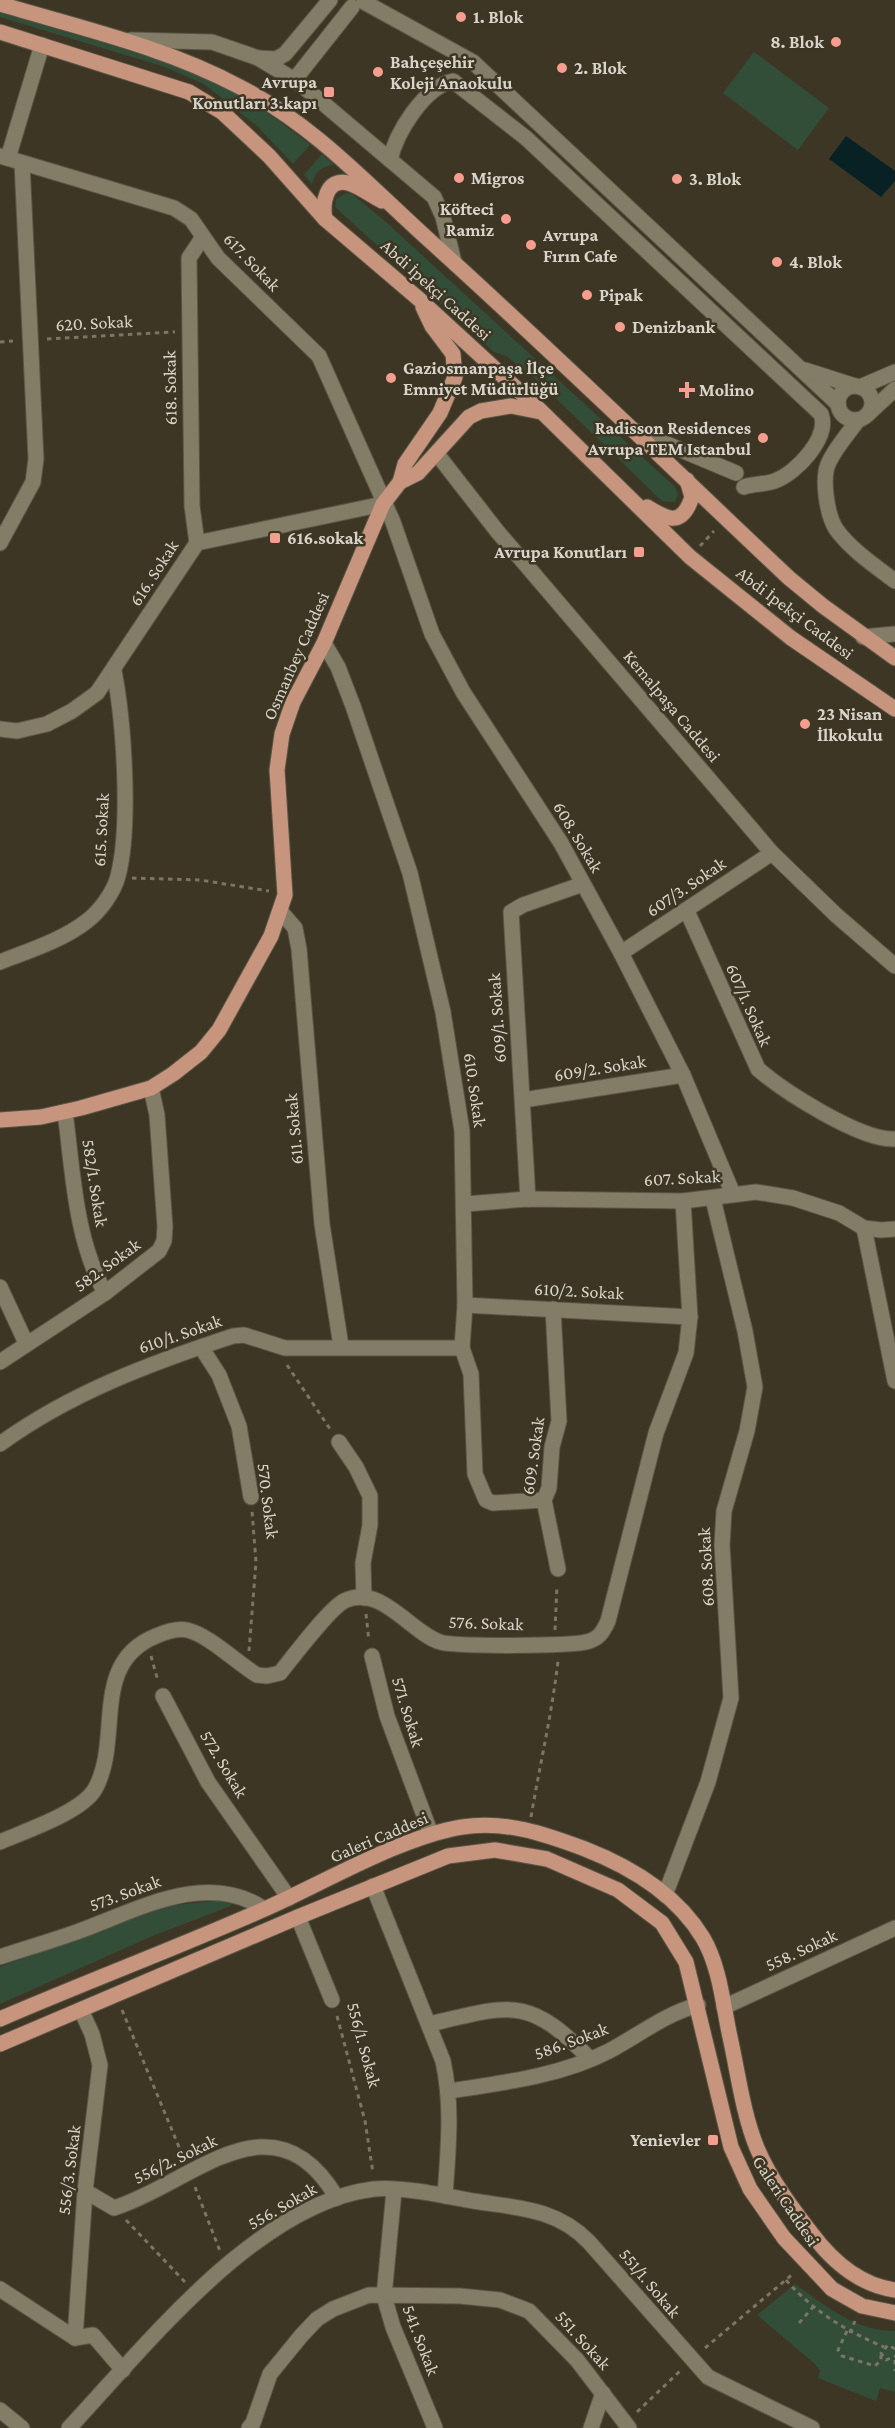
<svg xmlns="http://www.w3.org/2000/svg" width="895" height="2428" viewBox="0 0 895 2428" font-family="'Crimson Pro',serif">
	<rect width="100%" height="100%" fill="#3d3624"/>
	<g fill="#334e38">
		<path d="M0 12C65 31 146 48 206 77 243 94 278 119 310 145L293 164 257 126 204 84 165 67 0 17Z"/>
		<path d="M754 52 829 108 798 150 723 93Z"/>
		<path d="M322 154 334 165C321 166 315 172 312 184L304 175Z"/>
		<path d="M346 193 352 194 387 223 674 486 678 493 675 502 662 501 538 381 506 356 494 352 335 207 336 199Z"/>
		<path d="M232 1899 234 1903 228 1907 150 1937 0 2004V1967L166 1906Z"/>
		<path d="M795 2284C826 2306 855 2331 895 2331V2392L880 2388 876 2401 818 2378 820 2371 815 2364 757 2315Z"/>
	</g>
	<path fill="#082124" d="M846 136 895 171V181L881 197 829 159Z"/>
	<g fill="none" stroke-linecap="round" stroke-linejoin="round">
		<g stroke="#5a5545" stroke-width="17">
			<g id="minor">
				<path d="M364 2 473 62 838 404"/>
				<path d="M131 40 212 42 258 58 298 82 434 197 443 217 454 262"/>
				<path d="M258 58 276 59 285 54 330 0"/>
				<path d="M298 82 299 74 352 7"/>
				<path d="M0 156 174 208 191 219 218 258 319 356 393 522 432 634 463 692 561 843 621 953 683 1075 733 1194"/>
				<path d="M8 158 42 45"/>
				<path d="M390 160C396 133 424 87 453 81L526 138 821 414C830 437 797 472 777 480 767 485 755 483 744 487"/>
				<path d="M805 370 855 386"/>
				<circle cx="855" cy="403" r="17"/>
				<path d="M860 387 895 372"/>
				<path d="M868 414 895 389"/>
				<path d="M858 420C849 433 836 447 829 462 821 477 827 515 836 529 850 549 875 566 895 581"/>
				<path d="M636 431 736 473"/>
				<path d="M437 454 497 531 772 853 836 915 895 966"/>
				<path d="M0 543 33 482 36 459 22 163"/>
				<path d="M197 543 192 506 189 258 203 237"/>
				<path d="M863 637 895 634"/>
				<path d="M324 643 338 667 353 706 410 873 443 1012 462 1131 465 1305 462 1348 471 1374 475 1474 486 1500 493 1503 544 1500"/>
				<path d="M0 729 17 731 47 724 72 711 97 693 197 543 383 504"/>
				<path d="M687 911 758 1069C783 1091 861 1141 895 1139"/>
				<path d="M281 912 295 928 299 949 322 1224 341 1346"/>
				<path d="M621 953 772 853"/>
				<path d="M0 962C28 951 63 940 87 921 100 911 114 892 118 876 131 826 124 722 114 671"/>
				<path d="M523 1100 683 1075"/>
				<path d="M65 1112C73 1172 75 1239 105 1293"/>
				<path d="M528 1199 511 912 523 905 583 884"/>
				<path d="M465 1204 528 1199 683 1201 756 1192 793 1198 839 1213 864 1228 881 1230 895 1229"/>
				<path d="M864 1228 895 1381"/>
				<path d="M0 1287 26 1343"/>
				<path d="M465 1305 690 1317"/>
				<path d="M553 1309 559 1421 552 1447 549 1488 544 1500 558 1569"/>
				<path d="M201 1347 219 1375 239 1426 251 1497"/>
				<path d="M0 1362 105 1293 159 1251 164 1241 165 1227 157 1115 151 1088"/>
				<path d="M339 1442 356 1467 370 1496V1525L363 1563 364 1598"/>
				<path d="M0 1444C70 1393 151 1363 233 1336L244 1335 285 1348H462"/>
				<path d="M372 1656 387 1716 431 1834"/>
				<path d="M163 1696 208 1782 289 1898"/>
				<path d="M0 1842C25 1831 82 1812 95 1789 123 1739 89 1663 156 1636 165 1632 178 1628 187 1630 209 1635 237 1663 257 1675L267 1676 280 1673C293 1657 328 1610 344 1601 380 1583 410 1632 440 1642 455 1647 570 1646 586 1642 599 1639 603 1632 608 1621L656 1433 686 1353 690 1317 683 1201"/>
				<path d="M373 1886 443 2061C453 2107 448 2150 445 2196"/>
				<path d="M665 1895 708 1782 731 1698 722 1545 724 1511 747 1431 755 1387 745 1331 713 1199"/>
				<path d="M298 1917 332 2000"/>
				<path d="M0 1957C27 1948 55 1940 82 1930 139 1909 208 1870 264 1909"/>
				<path d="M724 2007 895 1928"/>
				<path d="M430 2024C510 2005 528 1995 590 2059"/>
				<path d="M449 2091C502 2083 561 2076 609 2051 639 2035 665 2014 698 2005"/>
				<path d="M85 2191 114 2208C193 2183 273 2090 337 2198"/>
				<path d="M394 2191 384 2296 393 2327 435 2428"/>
				<path d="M0 2289 75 2338 93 2335 123 2370"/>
				<path d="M75 2338 85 2191 100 2065 92 2034 81 2010"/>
				<path d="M0 2410 22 2428"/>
				<path d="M69 2428C145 2347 257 2203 374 2189 400 2186 446 2196 473 2201 517 2208 556 2208 589 2242L708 2377 812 2428"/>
				<path d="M249 2428 253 2423 270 2374 301 2336 317 2319 333 2309 369 2295 460 2296 500 2300 529 2311 577 2360 629 2428"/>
				<path d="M591 2428 603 2393"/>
			</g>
		</g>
		<g stroke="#5a5545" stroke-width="17">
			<g id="major">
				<path d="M0 4C81 28 165 47 240 87 314 125 368 185 429 240 551 350 669 465 789 578L823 606 895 658"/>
				<path d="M0 32 189 92 222 112 269 156 325 219 420 300 542 412 690 557 791 638 895 709"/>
				<path d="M325 219C322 204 326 177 348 183 359 186 372 196 382 201"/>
				<path d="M400 482 418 473 469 417 481 411 511 406 541 412"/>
				<path d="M647 507C668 520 682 527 692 497L687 480"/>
				<path d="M0 1120 41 1117 81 1108 151 1088 173 1074 201 1052 219 1030 271 936 285 895 277 770 282 734 293 702 324 643 383 504 400 482 405 464 440 413 455 377 453 354 432 326 423 307"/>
				<path d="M0 2019C88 1981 179 1947 267 1908 325 1882 401 1837 462 1827 505 1820 545 1834 585 1849 631 1867 677 1895 703 1938 720 1967 723 2005 730 2037 738 2073 743 2114 757 2148 770 2179 792 2208 812 2234 833 2262 860 2285 895 2290"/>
				<path d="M0 2044 298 1917 448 1856 495 1850 547 1859 618 1890 662 1923 686 1962 731 2147 750 2189 784 2238 832 2289 862 2306 895 2313"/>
			</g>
		</g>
		<g stroke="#7b7566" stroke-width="3" stroke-dasharray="4.5 4.5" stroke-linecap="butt">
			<path d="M47 339 175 332"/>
			<path d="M0 342 13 341"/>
			<path d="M470 384 484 395"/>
			<path d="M700 546 714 531"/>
			<path d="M132 878 200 880 269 891"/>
			<path d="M287 1365 330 1429"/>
			<path d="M366 1614 369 1641"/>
			<path d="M555 1630 557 1586"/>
			<path d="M249 1651 256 1562 252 1511"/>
			<path d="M151 1656 158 1681"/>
			<path d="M531 1817C540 1764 552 1713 558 1661"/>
			<path d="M122 2010 184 2159"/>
			<path d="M337 2016 365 2121 373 2173"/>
			<path d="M195 2187 220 2251"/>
			<path d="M126 2220 185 2282"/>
			<path d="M786 2280C813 2311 846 2331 884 2347"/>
			<path d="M799 2323 814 2306"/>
			<path d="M847 2331 838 2350 842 2356 875 2366 881 2360V2355"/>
			<path d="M850 2333 855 2321"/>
			<path d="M705 2348 794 2273"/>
			<path d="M895 2349 888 2345 881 2353 886 2360 895 2356"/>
			<path d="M895 2360V2371"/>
			<path d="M637 2412 680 2371"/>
		</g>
		<use href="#minor" stroke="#837c67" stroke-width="15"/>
		<use href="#major" stroke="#c7957e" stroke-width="15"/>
	</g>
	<g fill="#f59d8e" stroke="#3d3624" stroke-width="2">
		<circle cx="461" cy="17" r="6"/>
		<circle cx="836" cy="42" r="6"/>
		<circle cx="562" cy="68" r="6"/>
		<circle cx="378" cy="72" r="6"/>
		<rect x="323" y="86" width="12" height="12" rx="3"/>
		<circle cx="459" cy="178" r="6"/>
		<circle cx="677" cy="179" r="6"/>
		<circle cx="506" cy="219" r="6"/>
		<circle cx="531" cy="245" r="6"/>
		<circle cx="777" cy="262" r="6"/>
		<circle cx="587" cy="295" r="6"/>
		<circle cx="620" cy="327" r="6"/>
		<circle cx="391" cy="378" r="6"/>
		<path d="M684 381h6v6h6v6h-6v6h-6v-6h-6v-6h6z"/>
		<circle cx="763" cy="438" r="6"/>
		<rect x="269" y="532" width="12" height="12" rx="3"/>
		<rect x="633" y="546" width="12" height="12" rx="3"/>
		<circle cx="805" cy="724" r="6"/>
		<rect x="707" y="2134" width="12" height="12" rx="3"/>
	</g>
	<g text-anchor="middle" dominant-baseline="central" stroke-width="5" stroke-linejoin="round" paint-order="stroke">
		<g font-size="18" font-weight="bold" fill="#d8d4c9" stroke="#3d3624" text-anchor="start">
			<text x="473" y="17">1. Blok</text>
			<text x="824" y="42" text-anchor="end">8. Blok</text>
			<text x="390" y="62">Bahçeşehir<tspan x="390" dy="21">Koleji Anaokulu</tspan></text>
			<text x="574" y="68">2. Blok</text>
			<text x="317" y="82" text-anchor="end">Avrupa<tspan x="317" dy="21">Konutları 3.kapı</tspan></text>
			<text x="471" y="178">Migros</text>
			<text x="689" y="179">3. Blok</text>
			<text x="494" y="209" text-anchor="end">Köfteci<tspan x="494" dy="21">Ramiz</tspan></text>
			<text x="543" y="235">Avrupa<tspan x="543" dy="21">Fırın Cafe</tspan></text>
			<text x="789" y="262">4. Blok</text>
			<text x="599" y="295">Pipak</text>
			<text x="632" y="327">Denizbank</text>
			<text x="403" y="368">Gaziosmanpaşa İlçe<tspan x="403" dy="21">Emniyet Müdürlüğü</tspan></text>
			<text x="699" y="390">Molino</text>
			<text x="751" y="428" text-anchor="end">Radisson Residences<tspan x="751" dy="21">Avrupa TEM Istanbul</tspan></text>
			<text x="287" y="538">616.sokak</text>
			<text x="627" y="552" text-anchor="end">Avrupa Konutları</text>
			<text x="817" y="714">23 Nisan<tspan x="817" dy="21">İlkokulu</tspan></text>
			<text x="701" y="2140" text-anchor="end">Yenievler</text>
		</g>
		<g font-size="18" fill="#d8d4c9" stroke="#3d3624">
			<text transform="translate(252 262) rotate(46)">617. Sokak</text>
			<text transform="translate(436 290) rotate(42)">Abdi İpekçi Caddesi</text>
			<text transform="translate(94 323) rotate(-3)">620. Sokak</text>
			<text transform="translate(170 388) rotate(-91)">618. Sokak</text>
			<text transform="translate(154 573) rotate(-57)">616. Sokak</text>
			<text transform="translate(795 613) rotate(37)">Abdi İpekçi Caddesi</text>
			<text transform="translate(296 656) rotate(-66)">Osmanbey Caddesi</text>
			<text transform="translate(672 706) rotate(50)">Kemalpaşa Caddesi</text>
			<text transform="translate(101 830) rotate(-87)">615. Sokak</text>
			<text transform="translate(578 837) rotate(59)">608. Sokak</text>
			<text transform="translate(686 887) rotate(-34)">607/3. Sokak</text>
			<text transform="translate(749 1005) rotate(66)">607/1. Sokak</text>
			<text transform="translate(497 1018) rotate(-94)">609/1. Sokak</text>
			<text transform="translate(600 1068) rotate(-9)">609/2. Sokak</text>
			<text transform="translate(475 1090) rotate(82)">610. Sokak</text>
			<text transform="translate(294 1129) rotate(-95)">611. Sokak</text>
			<text transform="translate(682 1178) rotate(-3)">607. Sokak</text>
			<text transform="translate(95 1183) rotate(81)">582/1. Sokak</text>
			<text transform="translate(107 1265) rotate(-36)">582. Sokak</text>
			<text transform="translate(579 1291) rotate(3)">610/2. Sokak</text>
			<text transform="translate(180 1334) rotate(-19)">610/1. Sokak</text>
			<text transform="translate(533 1456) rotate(-82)">609. Sokak</text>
			<text transform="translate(268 1501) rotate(83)">570. Sokak</text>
			<text transform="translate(706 1567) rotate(-93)">608. Sokak</text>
			<text transform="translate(486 1623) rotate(2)">576. Sokak</text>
			<text transform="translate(408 1712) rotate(73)">571. Sokak</text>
			<text transform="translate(224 1764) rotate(59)">572. Sokak</text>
			<text transform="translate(379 1837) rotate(-23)">Galeri Caddesi</text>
			<text transform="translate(125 1893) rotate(-20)">573. Sokak</text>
			<text transform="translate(801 1950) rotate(-25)">558. Sokak</text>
			<text transform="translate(571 2041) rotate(-20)">586. Sokak</text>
			<text transform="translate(364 2045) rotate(75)">556/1. Sokak</text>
			<text transform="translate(175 2159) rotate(-26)">556/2. Sokak</text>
			<text transform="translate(69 2170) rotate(-83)">556/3. Sokak</text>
			<text transform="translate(786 2201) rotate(56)">Galeri Caddesi</text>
			<text transform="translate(282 2206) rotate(-30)">556. Sokak</text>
			<text transform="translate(650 2283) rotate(50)">551/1. Sokak</text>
			<text transform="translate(421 2340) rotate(69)">541. Sokak</text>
			<text transform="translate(583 2340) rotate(48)">551. Sokak</text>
		</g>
	</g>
</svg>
